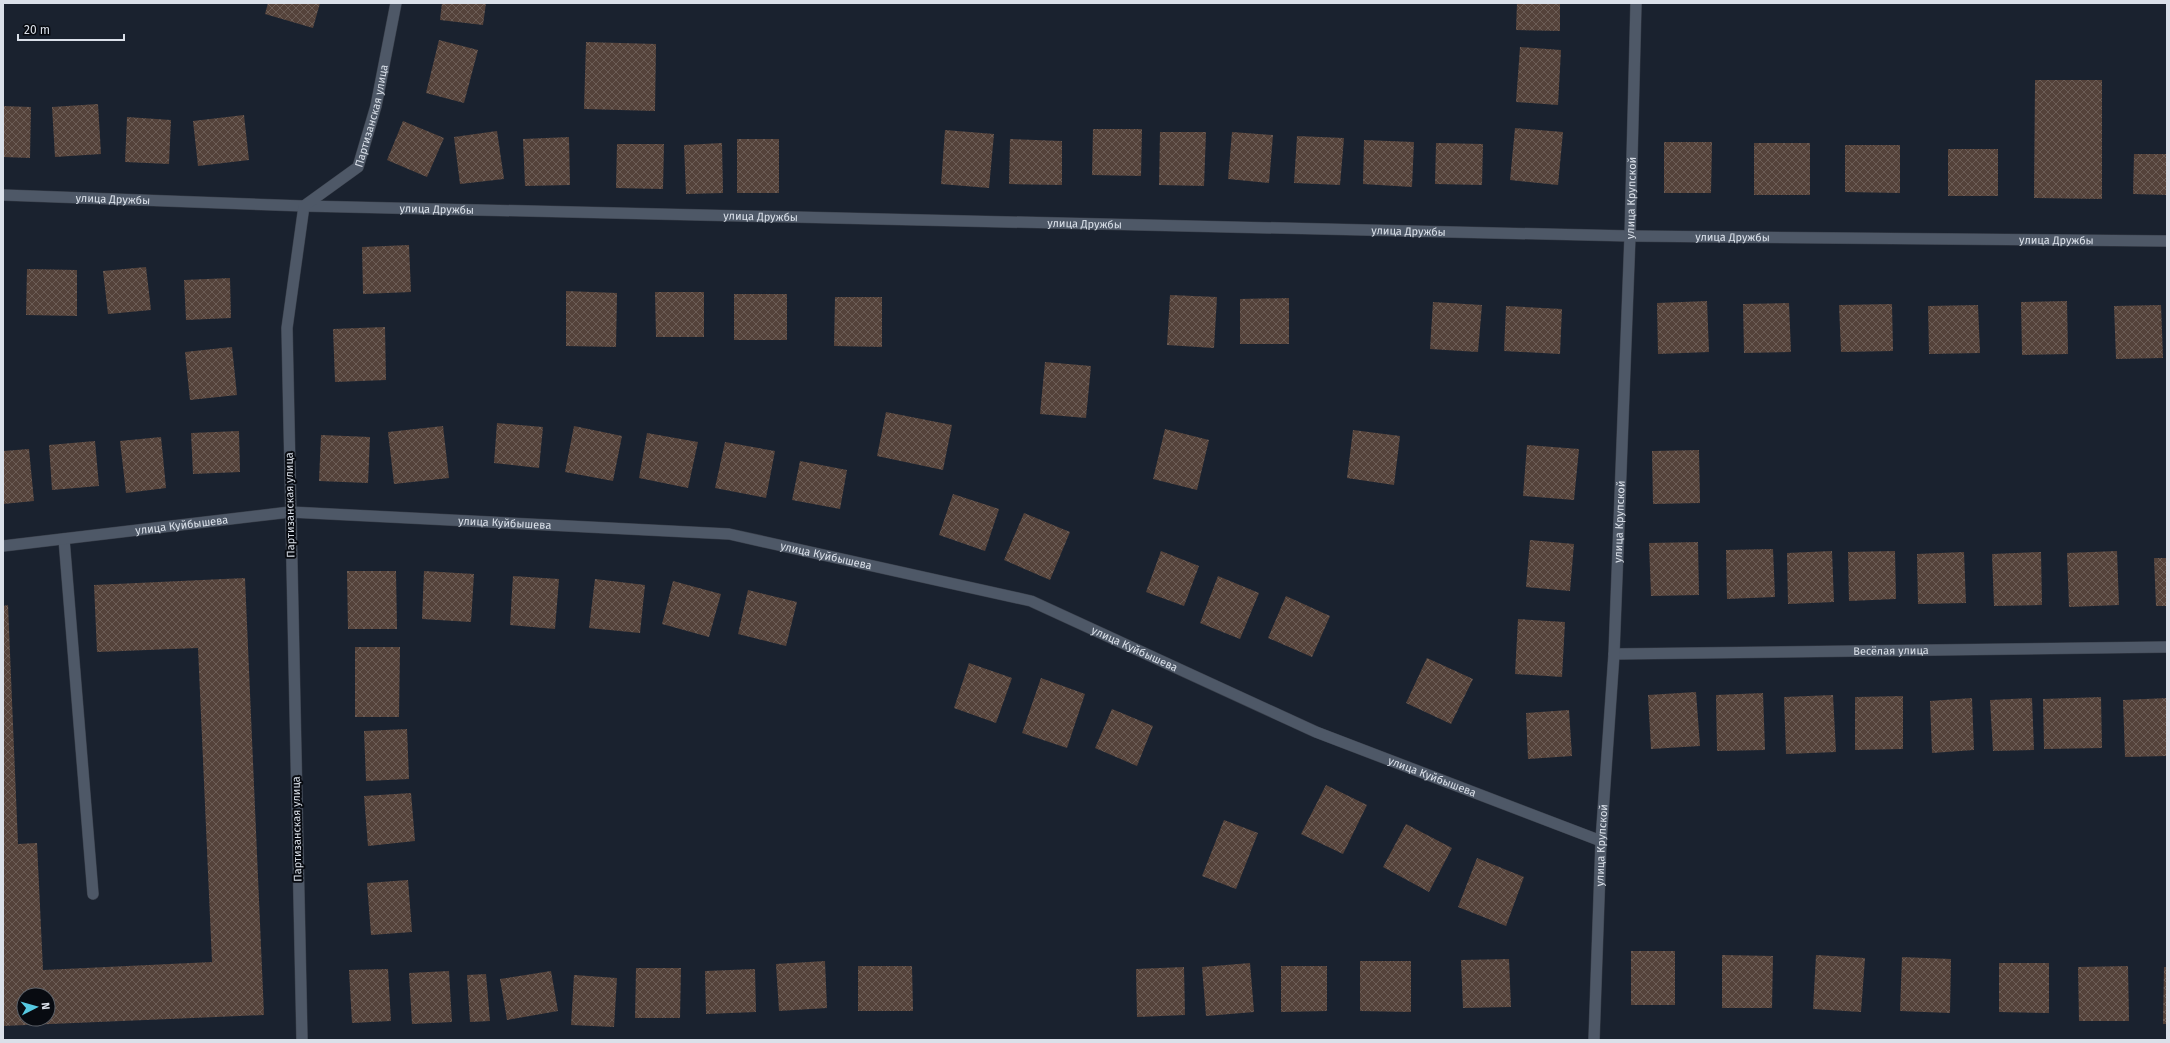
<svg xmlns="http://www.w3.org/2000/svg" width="2170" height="1043" viewBox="0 0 2170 1043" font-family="'Fira Sans',sans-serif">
	<defs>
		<pattern id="building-cross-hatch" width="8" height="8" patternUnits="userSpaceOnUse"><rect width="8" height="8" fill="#54423a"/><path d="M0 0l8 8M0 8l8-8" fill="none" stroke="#6c5d56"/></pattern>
	</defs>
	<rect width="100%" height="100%" fill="#1a222f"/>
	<g fill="url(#building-cross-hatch)" fill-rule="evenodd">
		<path d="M268 3H320L313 28 265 14Z"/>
		<path d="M442 3H486L483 25 440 20Z"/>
		<path d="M1517 3H1560V31L1516 30Z"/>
		<path d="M439 40 478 50 464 103 426 93Z"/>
		<path d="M586 42 656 44 655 111 584 109Z"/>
		<path d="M1520 47 1561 50 1558 105 1516 102Z"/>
		<path d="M2035 80H2102V199L2034 198Z"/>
		<path d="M98 104 101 154 55 157 52 107Z"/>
		<path d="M3 106 31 107 30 158 3 157Z"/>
		<path d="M244 115 249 160 198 166 193 121Z"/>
		<path d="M127 117 171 120 169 164 125 162Z"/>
		<path d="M403 121 444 138 427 177 387 160Z"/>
		<path d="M1515 128 1563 132 1558 185 1510 180Z"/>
		<path d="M1093 129H1142L1141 176 1092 175Z"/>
		<path d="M945 130 994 134 989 188 941 184Z"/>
		<path d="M497 131 504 179 460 184 454 137Z"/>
		<path d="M1160 132H1206L1204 186 1159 185Z"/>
		<path d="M1232 132 1273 135 1269 183 1228 179Z"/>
		<path d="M1297 136 1344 138 1340 185 1294 183Z"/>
		<path d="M569 137 570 185 525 186 523 139Z"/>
		<rect x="737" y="139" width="42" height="54"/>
		<path d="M1010 139 1062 141V185L1009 184Z"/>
		<path d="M1364 140 1414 142 1412 187 1363 184Z"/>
		<path d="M1664 142H1712L1711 193H1664Z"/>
		<path d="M722 143 723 193 686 194 684 145Z"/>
		<path d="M1436 143 1483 144 1482 185 1435 184Z"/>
		<rect x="1754" y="143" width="56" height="52"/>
		<path d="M617 144H664L663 189 616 188Z"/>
		<path d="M1845 145H1900V193L1845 192Z"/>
		<rect x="1948" y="149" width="50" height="47"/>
		<path d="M2134 154H2167V195L2133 194Z"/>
		<path d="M409 245 411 292 363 294 362 247Z"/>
		<path d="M146 267 151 310 108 314 103 271Z"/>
		<path d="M27 269 77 270V316L26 315Z"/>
		<path d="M230 278 231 318 186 320 184 280Z"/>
		<path d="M566 291 617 293 616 347 566 346Z"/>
		<path d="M655 292H704V337H656Z"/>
		<rect x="734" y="294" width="53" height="46"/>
		<path d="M1170 295 1217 297 1214 348 1167 345Z"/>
		<path d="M835 297H882V347L834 346Z"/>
		<path d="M1289 298V344H1240V299Z"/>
		<path d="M1707 301 1709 352 1658 354 1657 303Z"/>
		<path d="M2067 301 2068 354 2022 355 2021 302Z"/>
		<path d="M1433 302 1482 305 1478 352 1430 349Z"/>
		<path d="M1789 303 1791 352 1744 353 1743 304Z"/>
		<path d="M1892 304 1893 351 1841 352 1839 305Z"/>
		<path d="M1978 305 1980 353 1929 354 1928 306Z"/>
		<path d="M2161 305 2163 358 2116 359 2114 306Z"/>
		<path d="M1506 306 1562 309 1560 354 1504 351Z"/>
		<path d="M385 327 386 380 335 382 333 329Z"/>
		<path d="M232 347 237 395 190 400 185 352Z"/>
		<path d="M1045 362 1091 366 1086 418 1040 414Z"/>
		<path d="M886 412 952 425 943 470 877 456Z"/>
		<path d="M497 423 543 427 539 468 494 463Z"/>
		<path d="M443 426 449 478 394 484 388 432Z"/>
		<path d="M574 426 622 436 613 481 565 472Z"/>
		<path d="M1165 429 1209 440 1197 490 1153 479Z"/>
		<path d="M1353 430 1400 436 1394 485 1347 478Z"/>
		<path d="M239 431 240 472 193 474 191 433Z"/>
		<path d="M647 433 698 442 688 488 639 478Z"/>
		<path d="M321 435 370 437 368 483 319 481Z"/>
		<path d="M161 437 166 488 126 493 120 441Z"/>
		<path d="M95 441 99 486 52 490 49 445Z"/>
		<path d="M725 442 775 451 766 498 715 488Z"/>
		<path d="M1527 445 1579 449 1574 500 1523 496Z"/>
		<path d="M29 449 34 501 3 504V451Z"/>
		<path d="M1699 450 1700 503 1653 504 1652 451Z"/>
		<path d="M800 461 847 470 840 509 792 500Z"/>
		<path d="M953 494 999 509 985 551 939 535Z"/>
		<path d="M1024 513 1070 532 1050 580 1004 560Z"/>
		<path d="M1530 540 1574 544 1570 591 1526 587Z"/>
		<path d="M1698 542 1699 595 1651 596 1649 543Z"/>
		<path d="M1773 549 1775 597 1727 599 1726 550Z"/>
		<path d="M1161 551 1199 566 1184 606 1146 592Z"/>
		<path d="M1832 551 1834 602 1788 604 1787 553Z"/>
		<path d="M1895 551 1896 599 1849 601 1848 552Z"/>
		<path d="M2117 551 2119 605 2069 607 2067 553Z"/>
		<path d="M1964 552 1966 603 1918 604 1917 554Z"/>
		<path d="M2041 552 2042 605 1994 606 1992 554Z"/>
		<path d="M2154 558H2167V606H2156Z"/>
		<path d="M347 571H396L397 629H348Z"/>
		<path d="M424 571 474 574 471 622 422 619Z"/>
		<path d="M513 576 559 579 555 629 510 625Z"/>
		<path d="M1218 576 1259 593 1240 639 1200 623Z"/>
		<path d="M245 578 264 1015 3 1026V606L8 605 18 844 37 843 43 970 212 962 198 648 97 652 94 585ZM24 995H48V1019H24Z"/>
		<path d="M595 579 645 585 640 633 589 628Z"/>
		<path d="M673 581 721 594 709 637 662 624Z"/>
		<path d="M748 590 797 602 786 646 738 634Z"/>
		<path d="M1286 596 1330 616 1312 657 1268 638Z"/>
		<path d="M1518 619 1565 622 1562 677 1515 674Z"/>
		<path d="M355 647H400L399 717H355Z"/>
		<path d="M1427 658 1473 679 1451 724 1406 703Z"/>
		<path d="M969 663 1012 678 996 723 954 708Z"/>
		<path d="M1041 678 1085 694 1067 748 1022 733Z"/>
		<path d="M1696 692 1700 746 1651 749 1648 695Z"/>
		<path d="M1763 693 1765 750 1717 751 1716 695Z"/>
		<path d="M1833 695 1836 752 1786 754 1784 697Z"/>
		<path d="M1903 696V749L1855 750V697Z"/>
		<path d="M2101 697 2102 748 2044 749 2043 699Z"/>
		<path d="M1972 698 1974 750 1932 753 1930 701Z"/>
		<path d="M2032 698 2034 750 1993 751 1990 700Z"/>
		<path d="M2167 698V756L2125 757 2123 700Z"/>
		<path d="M1112 709 1153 726 1137 766 1095 748Z"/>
		<path d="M1569 710 1572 756 1528 759 1526 713Z"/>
		<path d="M407 729 409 779 366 781 364 731Z"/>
		<path d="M1326 785 1367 805 1343 854 1301 834Z"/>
		<path d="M411 793 415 841 368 846 364 796Z"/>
		<path d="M1224 820 1258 833 1236 889 1202 876Z"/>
		<path d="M1406 824 1452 848 1429 892 1383 867Z"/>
		<path d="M1477 858 1524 877 1506 926 1458 907Z"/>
		<path d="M408 880 412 932 371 935 367 883Z"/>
		<rect x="1631" y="951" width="44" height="54"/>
		<path d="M1722 955 1773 956 1772 1008H1722Z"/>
		<path d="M1816 955 1865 958 1861 1012 1813 1009Z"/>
		<path d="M1902 957 1951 959 1950 1013 1900 1011Z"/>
		<path d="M1509 959 1511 1007 1463 1008 1461 960Z"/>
		<path d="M825 961 827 1008 779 1011 776 964Z"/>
		<path d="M1360 961H1411V1012L1360 1011Z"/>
		<path d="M1250 963 1254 1012 1206 1016 1202 967Z"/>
		<path d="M1999 963H2049V1013L1999 1012Z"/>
		<path d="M858 966H912L913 1011H858Z"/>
		<path d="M1281 966H1327V1011L1281 1012Z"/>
		<path d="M2128 966 2129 1021H2079L2078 967Z"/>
		<path d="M1184 967 1185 1015 1137 1017 1136 969Z"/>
		<path d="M2164 967H2167V1024H2163Z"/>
		<path d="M636 968H681L680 1018H635Z"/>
		<path d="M388 969 391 1021 352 1023 349 970Z"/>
		<path d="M755 969 756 1012 706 1014 705 971Z"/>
		<path d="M449 971 452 1022 412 1024 409 973Z"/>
		<path d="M551 971 558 1011 507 1020 500 979Z"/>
		<path d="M486 974 490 1021 470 1022 467 975Z"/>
		<path d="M574 975 617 978 614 1027 571 1025Z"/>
	</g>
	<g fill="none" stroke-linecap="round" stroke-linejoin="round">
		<g stroke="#383e49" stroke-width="12">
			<g id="minor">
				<path id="s1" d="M3 195 304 206 1630 236 2167 241"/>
				<path d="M64 539 93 894"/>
				<path id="s2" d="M3 546 290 512 729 534 1031 601 1316 732 1601 841"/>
				<path id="s3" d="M1614 654 2167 647"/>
			</g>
		</g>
		<g stroke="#383e49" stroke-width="12">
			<g id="tertiary">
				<path id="s4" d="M302 1040 287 328 304 206 358 167 376 106 396 3"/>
				<path id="s5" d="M1594 1040 1601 841 1614 654 1630 236 1636 3"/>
			</g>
		</g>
		<use href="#minor" stroke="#4e5867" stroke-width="11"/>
		<use href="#tertiary" stroke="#4e5867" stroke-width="11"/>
	</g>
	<g text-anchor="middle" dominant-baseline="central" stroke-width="4" stroke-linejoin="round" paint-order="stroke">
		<g font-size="11" fill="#dae0e9" stroke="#080b11">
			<text stroke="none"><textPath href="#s4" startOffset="955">Партизанская улица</textPath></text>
			<text stroke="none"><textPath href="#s5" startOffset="843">улица Крупской</textPath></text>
			<text stroke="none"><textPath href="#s1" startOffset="110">улица Дружбы</textPath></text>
			<text stroke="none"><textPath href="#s1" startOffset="434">улица Дружбы</textPath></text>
			<text stroke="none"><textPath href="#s1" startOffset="758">улица Дружбы</textPath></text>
			<text stroke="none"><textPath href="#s1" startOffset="1082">улица Дружбы</textPath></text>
			<text stroke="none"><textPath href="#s1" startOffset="1406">улица Дружбы</textPath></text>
			<text stroke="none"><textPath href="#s1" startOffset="1730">улица Дружбы</textPath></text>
			<text stroke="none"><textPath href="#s1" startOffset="2054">улица Дружбы</textPath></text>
			<text transform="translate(290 505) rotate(-91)">Партизанская улица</text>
			<text stroke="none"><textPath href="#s5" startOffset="519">улица Крупской</textPath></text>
			<text stroke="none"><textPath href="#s2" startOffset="504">улица Куйбышева</textPath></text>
			<text stroke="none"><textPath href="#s2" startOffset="180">улица Куйбышева</textPath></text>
			<text stroke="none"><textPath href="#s2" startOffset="828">улица Куйбышева</textPath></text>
			<text stroke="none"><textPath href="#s2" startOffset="1152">улица Куйбышева</textPath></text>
			<text stroke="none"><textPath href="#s3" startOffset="277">Весёлая улица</textPath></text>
			<text stroke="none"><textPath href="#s2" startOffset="1476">улица Куйбышева</textPath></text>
			<text transform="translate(297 829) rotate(-91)">Партизанская улица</text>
			<text stroke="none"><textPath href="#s5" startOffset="195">улица Крупской</textPath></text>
		</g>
	</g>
	<rect width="2170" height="1043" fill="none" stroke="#dae0e9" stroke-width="8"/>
	<g transform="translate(36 1007) rotate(84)"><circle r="19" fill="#080b11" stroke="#5c6067"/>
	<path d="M0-3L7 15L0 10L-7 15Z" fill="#56c9e1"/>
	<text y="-6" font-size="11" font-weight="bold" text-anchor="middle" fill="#dae0e9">N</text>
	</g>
	<path d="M18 34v6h106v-6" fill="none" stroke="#dae0e9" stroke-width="2"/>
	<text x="24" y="34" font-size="12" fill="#dae0e9" stroke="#080b11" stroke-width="3" paint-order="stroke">20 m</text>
</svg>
